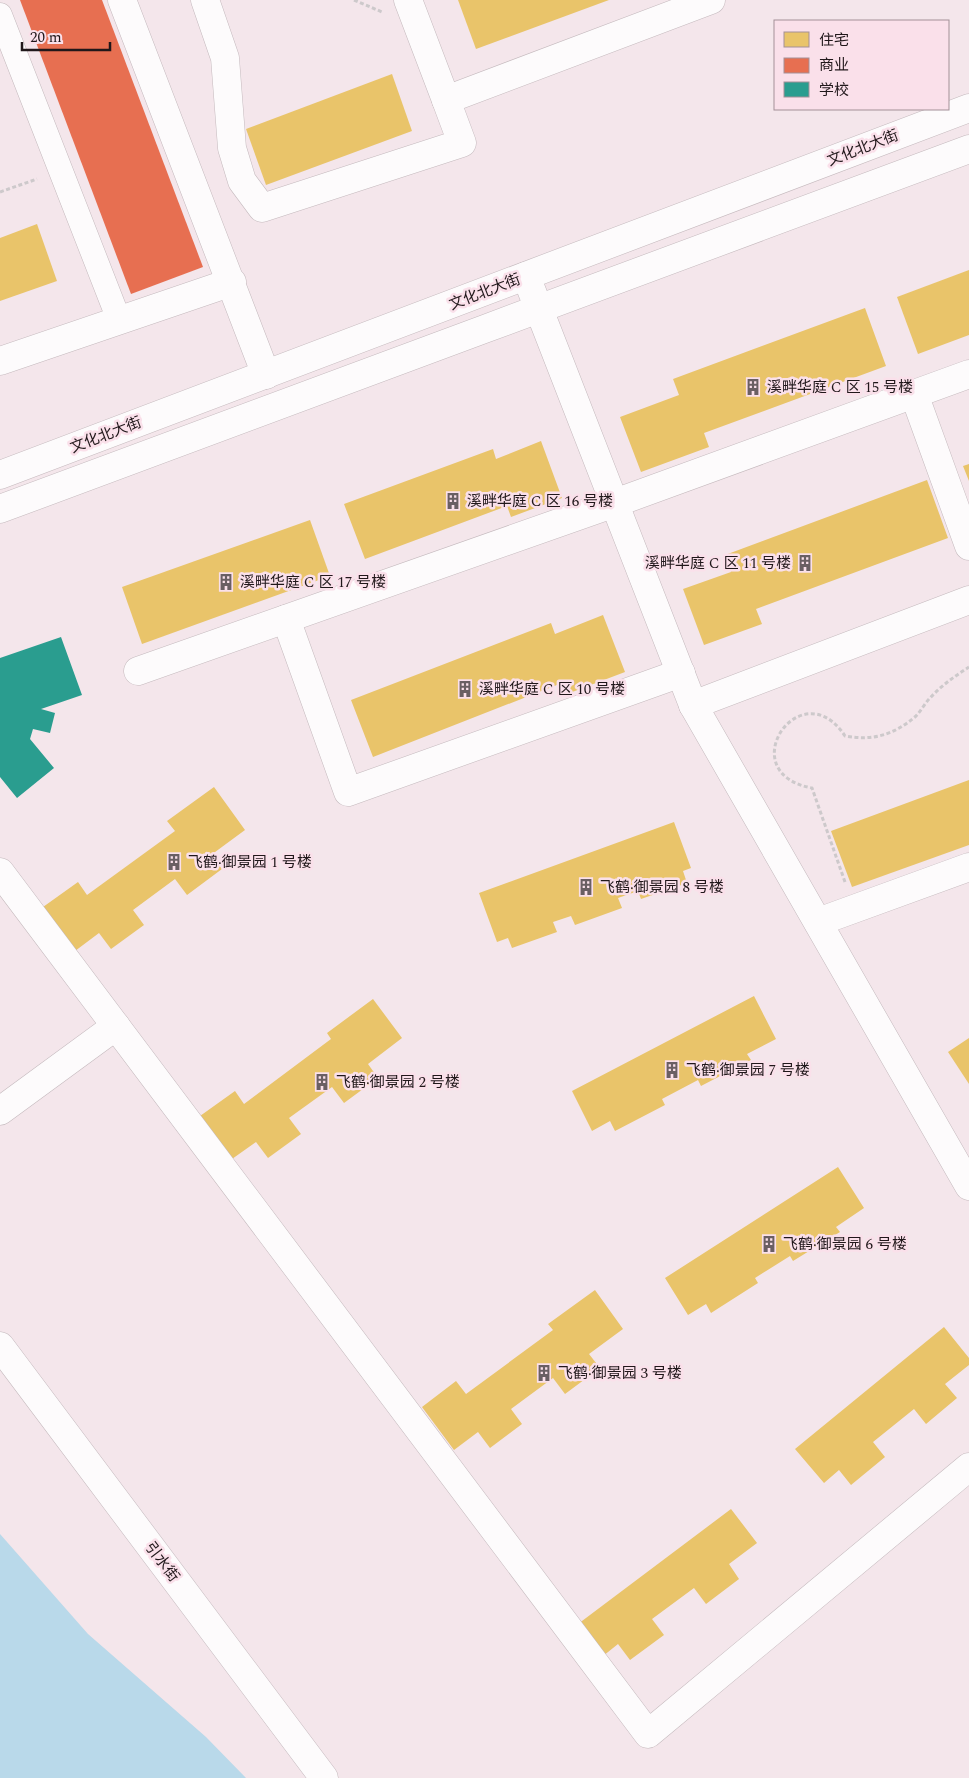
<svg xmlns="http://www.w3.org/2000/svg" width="969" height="1778" viewBox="0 0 969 1778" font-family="Spectral,'Noto Sans SC',serif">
	<rect width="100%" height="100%" fill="#f4e6eb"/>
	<path fill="#b9d9ea" d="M0 1534 88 1634 206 1737 246 1778H0Z"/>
	<g fill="#e9c46a">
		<path d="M458 0H609L476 49Z"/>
		<path d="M392 74 412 131 266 185 246 129Z"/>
		<path d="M37 224 57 281 0 301V238Z"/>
		<path d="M969 270V335L918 354 897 297Z"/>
		<path d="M865 308 886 366 704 433 709 447 641 472 620 417 679 395 673 379Z"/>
		<path d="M541 441 562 498 511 517 507 506 365 559 344 504 493 449 496 459Z"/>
		<path d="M969 464V481L963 466Z"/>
		<path d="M927 480 948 538 756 609 762 624 704 645 683 589 731 572 725 555Z"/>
		<path d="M310 520 330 576 142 644 122 587Z"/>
		<path d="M603 615 625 672 567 694 562 683 373 757 351 700 551 623 555 634Z"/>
		<path d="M969 780V845L852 887 831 831Z"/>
		<path d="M214 787 245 830 211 855 222 869 187 895 175 879 133 910 144 925 111 949 99 933 75 951 43 907 78 882 87 895 175 831 167 821Z"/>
		<path d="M674 822 691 868 683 871 687 883 641 899 638 891 618 898 622 908 575 925 571 916 553 922 557 932 512 948 508 938 497 942 479 893Z"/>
		<path d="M754 996 776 1039 747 1054 751 1060 701 1086 698 1080 662 1099 665 1105 615 1131 610 1121 592 1131 572 1091Z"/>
		<path d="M373 999 402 1038 368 1064 378 1078 344 1103 332 1087 289 1118 301 1134 268 1158 256 1142 232 1159 200 1116 235 1091 244 1104 331 1039 327 1033Z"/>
		<path d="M969 1038V1084L948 1052Z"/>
		<path d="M838 1167 864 1208 836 1227 840 1232 793 1261 790 1256 755 1278 758 1283 711 1313 706 1304 688 1315 665 1278Z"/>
		<path d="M595 1290 623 1329 589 1354 600 1368 565 1394 553 1378 511 1409 522 1424 490 1448 478 1432 454 1450 422 1407 456 1381 466 1394 553 1330 548 1324Z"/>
		<path d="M944 1327 969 1358V1365L945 1384 957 1398 926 1424 914 1409 873 1442 885 1457 851 1485 839 1470 824 1483 795 1449Z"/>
		<path d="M731 1509 757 1543 729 1564 739 1579 706 1604 694 1588 652 1619 664 1635 630 1660 618 1644 603 1656 578 1624Z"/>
	</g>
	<path fill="#e76f51" d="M20 0H102L203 267 131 294Z"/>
	<path fill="#2a9d8f" d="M61 637 82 695 41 709 55 713 50 733 33 729 30 739 54 768 17 798 0 777V658Z"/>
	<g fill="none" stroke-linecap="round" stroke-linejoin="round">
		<g stroke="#c4b9bd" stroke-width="25">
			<path id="pedestrian" d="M0 15 119 320"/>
		</g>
		<g stroke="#c4b9bd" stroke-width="29">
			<g id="minor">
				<path d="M122 0 266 375"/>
				<path d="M205 0 225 58 232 148 242 181 262 208 462 143 446 100 711 0"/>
				<path d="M408 0 446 100"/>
				<path d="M526 276 693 705 969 1186"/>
				<path d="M0 361 232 282"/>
				<path d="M914 394 969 546"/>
				<path d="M286 619 348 792 681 673"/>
				<path d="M138 671 615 503 969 374"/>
				<path d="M693 705 969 600"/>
				<path d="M0 872 648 1734 969 1467"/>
				<path d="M818 922 969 867"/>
				<path d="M0 1111 116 1026"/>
			</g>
		</g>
		<g stroke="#c4b9bd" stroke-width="29">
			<path id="tertiary" d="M0 1346 324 1778"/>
		</g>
		<g stroke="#c4b9bd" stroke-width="29">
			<g id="secondary">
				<path d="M0 475 969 108"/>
				<path d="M0 509C323 388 646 270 969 149"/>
			</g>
		</g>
		<g stroke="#cdc9cb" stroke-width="3" stroke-dasharray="4 2.5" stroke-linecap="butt">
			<path d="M354 0 382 12"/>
			<path d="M0 192 37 179"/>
			<path d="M845 882 812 788C730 773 801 669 845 736 873 741 894 735 916 716 921 711 925 703 930 698 942 685 955 676 969 667"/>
		</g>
		<use href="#pedestrian" stroke="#fdfbfc" stroke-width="24"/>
		<use href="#minor" stroke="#fdfbfc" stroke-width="28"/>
		<use href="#tertiary" stroke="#fdfbfc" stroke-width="28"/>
		<use href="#secondary" stroke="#fdfbfc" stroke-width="28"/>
	</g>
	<defs>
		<g id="building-bare" transform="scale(1.35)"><path d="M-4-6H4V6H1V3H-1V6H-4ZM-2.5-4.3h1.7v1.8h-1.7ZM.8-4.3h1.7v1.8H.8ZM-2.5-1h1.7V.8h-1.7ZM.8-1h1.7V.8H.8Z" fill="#6a5f63" stroke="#fae0ea" stroke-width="2.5" paint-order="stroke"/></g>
	</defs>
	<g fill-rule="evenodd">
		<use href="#building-bare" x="753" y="387"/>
		<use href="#building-bare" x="453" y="501"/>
		<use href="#building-bare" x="805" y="563"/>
		<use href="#building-bare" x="226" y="582"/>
		<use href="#building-bare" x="465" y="689"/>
		<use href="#building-bare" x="174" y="862"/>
		<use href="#building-bare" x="586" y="887"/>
		<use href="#building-bare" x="672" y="1070"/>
		<use href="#building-bare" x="322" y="1082"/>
		<use href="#building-bare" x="769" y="1244"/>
		<use href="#building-bare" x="544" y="1373"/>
	</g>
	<g text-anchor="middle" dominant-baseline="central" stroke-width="5" stroke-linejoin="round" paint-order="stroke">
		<g font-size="15" fill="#20171a" stroke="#fae0ea">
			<text transform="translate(863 148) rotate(-21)">文化北大街</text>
			<text transform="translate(485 292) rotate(-21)">文化北大街</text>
			<text transform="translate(106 435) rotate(-21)">文化北大街</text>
			<text transform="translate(162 1562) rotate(53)">引水街</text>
		</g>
		<g font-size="15" fill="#20171a" stroke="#fae0ea" text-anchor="start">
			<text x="767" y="387">溪畔华庭 C 区 15 号楼</text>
			<text x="467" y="501">溪畔华庭 C 区 16 号楼</text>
			<text x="791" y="563" text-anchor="end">溪畔华庭 C 区 11 号楼</text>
			<text x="240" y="582">溪畔华庭 C 区 17 号楼</text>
			<text x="479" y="689">溪畔华庭 C 区 10 号楼</text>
			<text x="188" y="862">飞鹤·御景园 1 号楼</text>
			<text x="600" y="887">飞鹤·御景园 8 号楼</text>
			<text x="686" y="1070">飞鹤·御景园 7 号楼</text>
			<text x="336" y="1082">飞鹤·御景园 2 号楼</text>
			<text x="783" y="1244">飞鹤·御景园 6 号楼</text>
			<text x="558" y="1373">飞鹤·御景园 3 号楼</text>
		</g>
	</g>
	<rect x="774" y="20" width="175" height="90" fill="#fae0ea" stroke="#a39097"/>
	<rect x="784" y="32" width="25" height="15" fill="#e9c46a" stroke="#a39097"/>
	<text x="819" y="45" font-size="15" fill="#20171a">住宅</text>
	<rect x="784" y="58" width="25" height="15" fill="#e76f51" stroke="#a39097"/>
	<text x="819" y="70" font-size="15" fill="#20171a">商业</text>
	<rect x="784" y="82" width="25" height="15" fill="#2a9d8f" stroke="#a39097"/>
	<text x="819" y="95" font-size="15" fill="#20171a">学校</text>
	<path d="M22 42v8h88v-8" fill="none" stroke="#20171a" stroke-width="2.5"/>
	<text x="30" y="42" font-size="15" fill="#20171a" stroke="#fae0ea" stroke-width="4" paint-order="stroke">20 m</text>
</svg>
